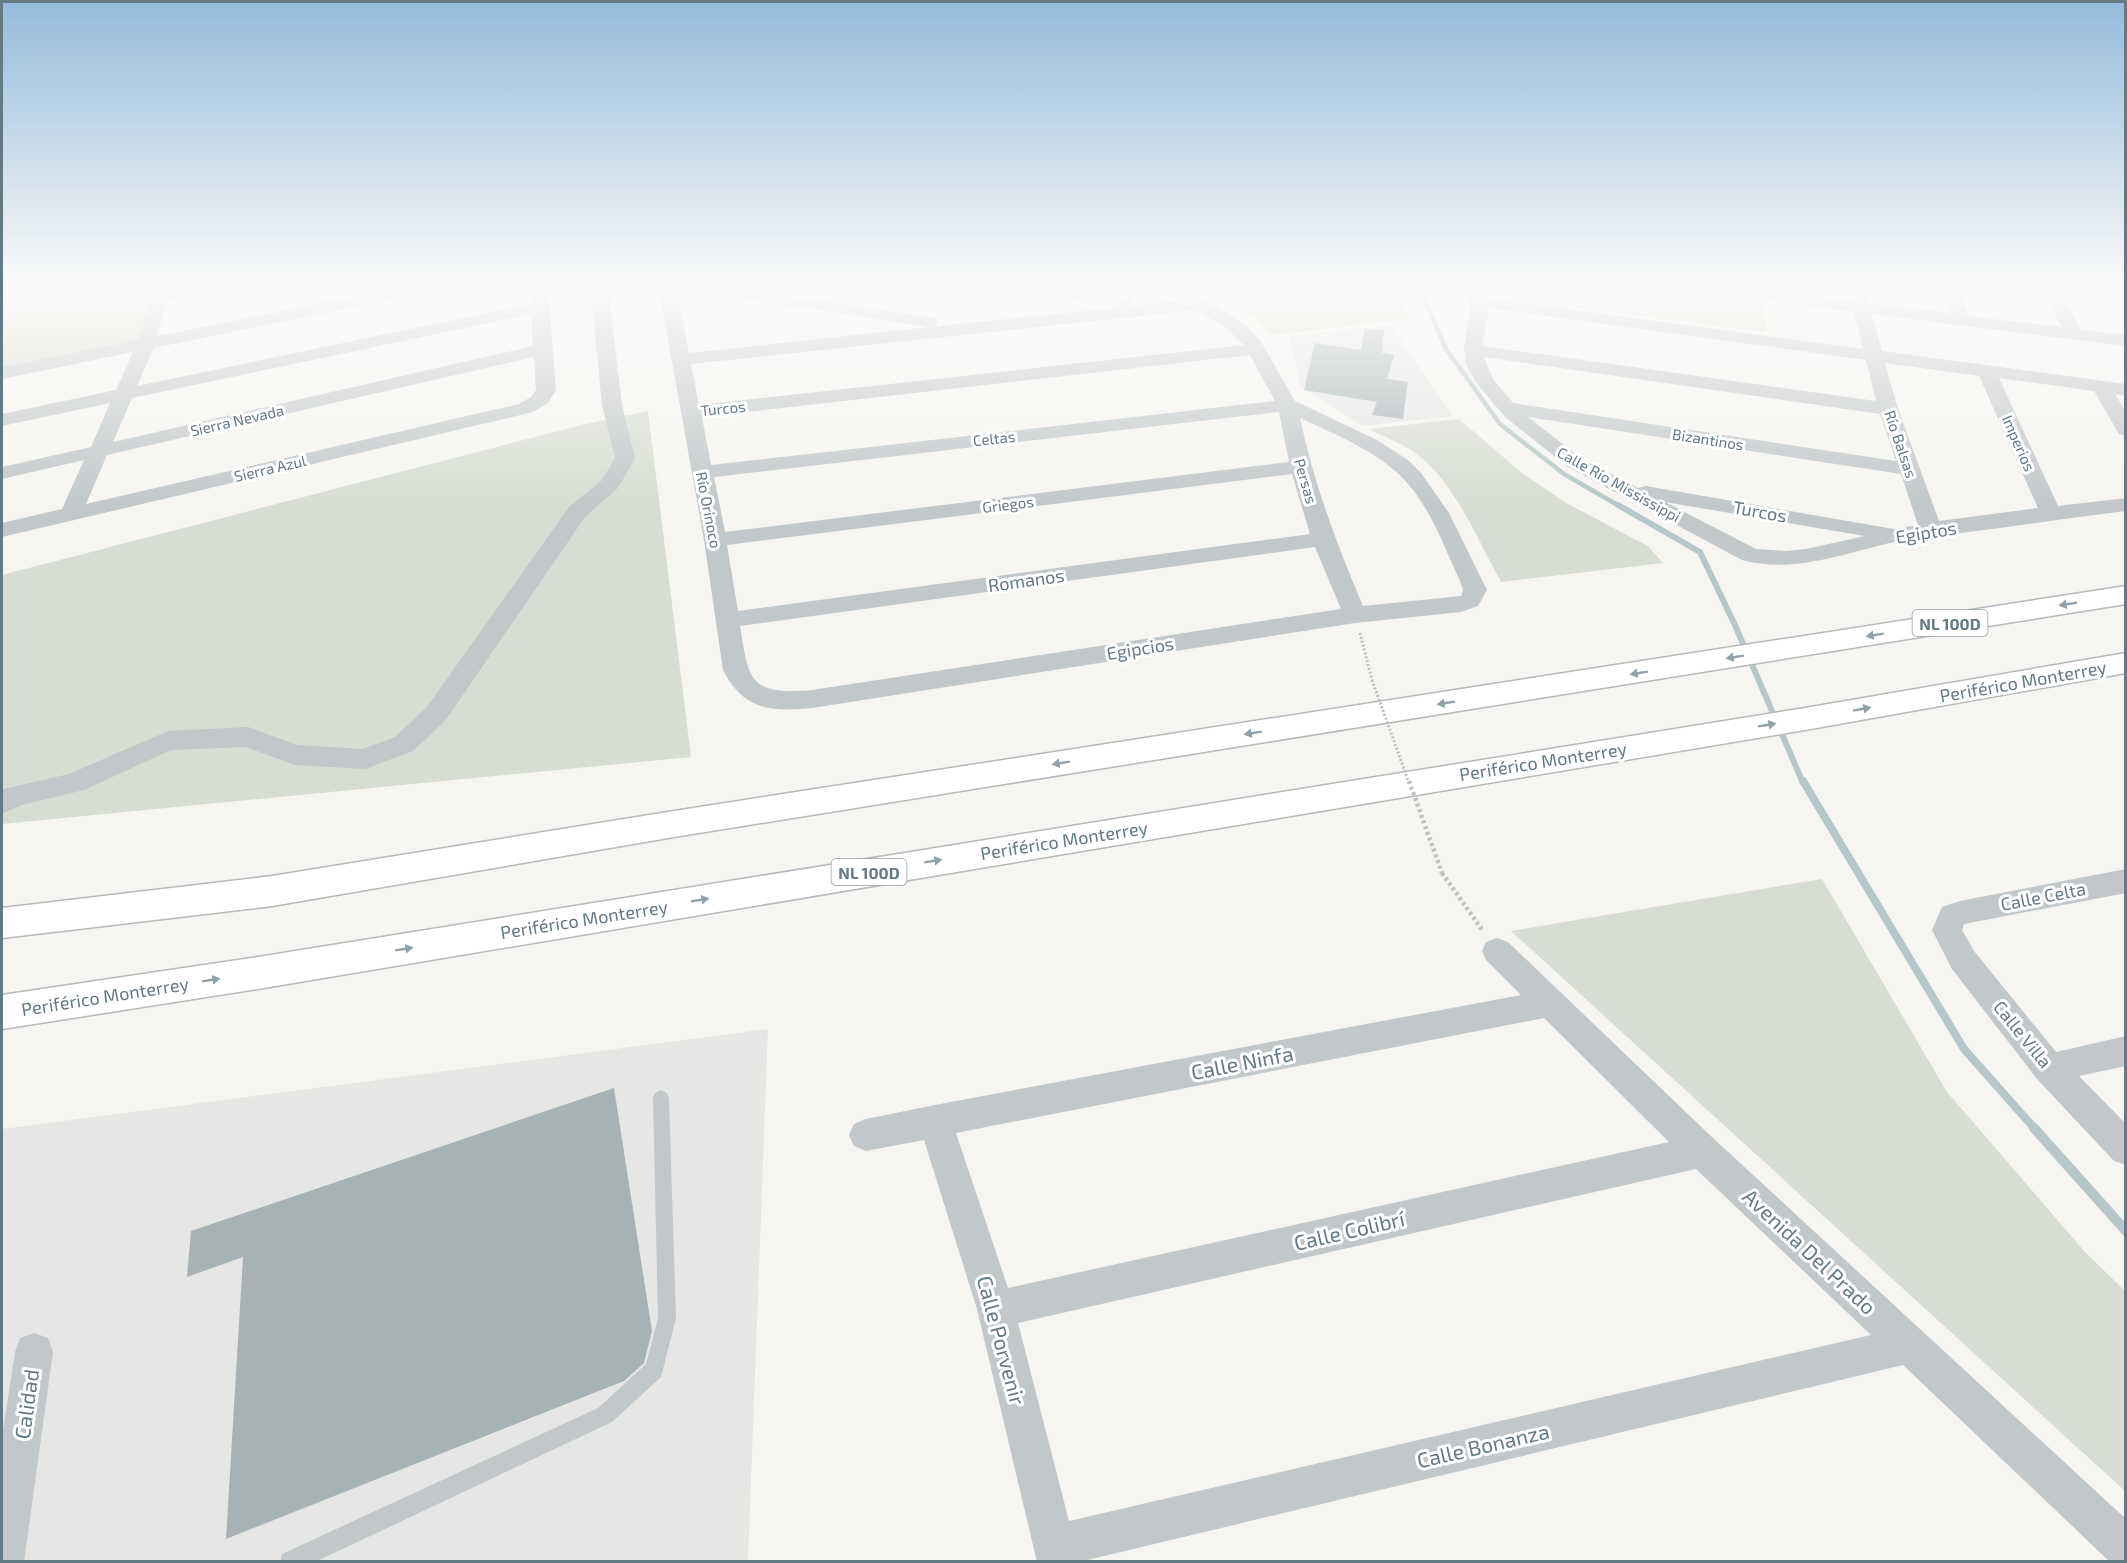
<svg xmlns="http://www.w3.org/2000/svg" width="2127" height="1563" viewBox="0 0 2127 1563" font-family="'Exo 2',sans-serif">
	<rect width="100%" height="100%" fill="#f6f5f1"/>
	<g fill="#e6e7e5">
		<path d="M1391 325 1453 416 1363 426 1300 386 1289 336Z"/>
		<path d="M768 1029 748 1561H2V1129Z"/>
	</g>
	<g fill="#d7ddd2">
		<path d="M2 286H160L139 341 123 346 2 370Z"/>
		<path d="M1217 286H1398L1409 319 1270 335C1256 315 1237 304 1214 297Z"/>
		<path d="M1490 286H1684L1762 298 1767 332 1496 298Z"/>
		<path d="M648 411 691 757 2 824V575L585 424Z"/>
		<path d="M1459 419 1522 473 1566 503 1648 546 1663 563 1501 582C1479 542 1454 482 1418 455 1404 444 1384 437 1369 429Z"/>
		<path d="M1822 879 1947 1092 2085 1252 2125 1291V1491L1511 931Z"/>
	</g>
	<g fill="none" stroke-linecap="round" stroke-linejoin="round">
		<path stroke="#b7c6c8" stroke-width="4.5" d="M1419 286 1446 349 1500 424 1564 474 1621 507"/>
		<path stroke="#b7c6c8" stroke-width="6" d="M1618 505 1700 552 1735 625 1803 783"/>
		<path stroke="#b7c6c8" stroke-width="8" d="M1803 781 1964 1049 2035 1129"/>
		<path stroke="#b7c6c8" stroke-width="10" d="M2034 1128 2126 1231"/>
	</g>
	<g fill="#a7b2b5">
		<path d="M1365 329 1384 330 1382 353 1394 355 1387 379 1408 382 1403 419 1372 415 1377 402 1304 390 1315 343 1361 350Z"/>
		<path d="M614 1088 652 1331 644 1363 624 1381 226 1539 243 1257 187 1277 191 1231Z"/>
	</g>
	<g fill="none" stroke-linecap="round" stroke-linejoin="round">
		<g stroke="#b5b9bb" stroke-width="3">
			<g id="highway">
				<path d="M2126 586V604L674 837 272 906 2 938V908L272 876 674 811Z"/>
				<path d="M2126 653V673L1805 730 258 989 2 1029V995L258 957 1805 708Z"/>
			</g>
		</g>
		<path stroke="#bec0c2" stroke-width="3" stroke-dasharray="2 2" stroke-linecap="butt" d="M1360 633 1372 680"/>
		<path stroke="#bec0c2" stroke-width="4.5" stroke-dasharray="3 3" stroke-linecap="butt" d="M1442 873 1483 931"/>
		<path fill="#c2c7c9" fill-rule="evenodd" d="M661 1090 667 1093 669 1098 676 1318 661 1377 612 1422 315 1562H280L282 1554 598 1408 646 1364 658 1318 653 1098 655 1093Z"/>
		<g fill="#c2c7c9" fill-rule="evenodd">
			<path d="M154 286H172L170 290 193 286H230L227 290 221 291 167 301 157 336 406 286H441L438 290 432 291 154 348 137 386 530 304V286H548L556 390 548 403 533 412 2 537V523L62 509 84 460 2 479V467L91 447 110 403 2 426V414L116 390 133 352 2 379V367L138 340ZM531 314 533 346 113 442 132 398ZM534 357 536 390 531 397 519 404 86 504 107 455Z"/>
			<path d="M590 286H608L622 405 635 458 618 488 585 517 445 721 413 751 365 769 295 765 246 747 171 750 84 790 22 805 2 814V791L4 789 69 774 168 731 248 727 297 745 363 749 395 737 427 707 569 507 602 480 615 458 602 405Z"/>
			<path d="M666 286H684L678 295 689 353 929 327 693 291 687 290 684 286H727L935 318 938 322 935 326 929 327 1122 307 1018 291 1012 290 1009 286H1052L1124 297 1130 298 1133 302 1127 306 1179 301 1156 286H1178L1236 318 1252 331 1263 345 1295 401 1377 440 1408 460 1421 473 1449 513 1487 590 1478 606 1461 612 1355 623 812 708C770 712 744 710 723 670L704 540 660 295ZM1195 310 1224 326 1244 345 699 405 691 364ZM1250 355 1275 401 711 465 702 417ZM1279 412 1289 462 725 532 714 477ZM1300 418C1340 437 1386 454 1413 490 1434 517 1446 551 1460 581L1463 590 1461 596 1363 606C1337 545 1314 484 1300 418ZM1292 474 1310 534 738 611 727 545ZM1315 547 1341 609 812 690C750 695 749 682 740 626Z"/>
			<path d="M1462 286H1480L1487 298 1863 349 1854 312 1716 291 1710 290 1707 286H1750L1851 301 1847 286H1865L1869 303 1950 313 1939 286H1957L1968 316 2062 327 2040 286H2058L2081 330 2126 335V346L1872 314 1882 351 2126 384V396L2115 394 2126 412V436L2119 434 2094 391 1999 378 2058 506 2126 498V511C2059 519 1992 530 1926 537 1863 543 1806 577 1742 560L1568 467 1505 417 1477 384 1466 364 1464 348 1471 302ZM1489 308 1866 360 1876 401 1482 346ZM1484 357 1880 414 1896 461 1513 403 1493 379ZM1885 363 1979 376 2038 508 1939 521 1898 409ZM1528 417 1901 474 1918 525 1894 529 1646 486 1638 488 1582 459ZM1665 502 1865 536 1806 549 1787 551 1756 549Z"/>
			<path d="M2126 869V893L1964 924 1962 930 1974 951 2056 1052 2126 1036V1066L2079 1076 2126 1124V1165L2114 1161 2037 1079 1952 969 1932 930 1942 907 1960 901Z"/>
			<path d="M1497 938 1508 942 1714 1139 2126 1519V1562H2110L1903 1365 1079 1562H1037L977 1309 924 1140 866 1151 854 1146 849 1135 854 1124 866 1119 935 1105 1521 995 1486 960 1482 951 1486 942ZM1544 1018 1669 1142 1008 1288 956 1133ZM1696 1169 1871 1335 1069 1521 1018 1323Z"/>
			<path d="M34 1333 48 1338 53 1352 24 1562H2V1437L15 1352 20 1338Z"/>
		</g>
		<use href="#highway" fill="#fff" fill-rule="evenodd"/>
		<path stroke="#bec0c2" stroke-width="3" stroke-dasharray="2 2" stroke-linecap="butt" d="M1372 680 1409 783"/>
		<path stroke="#bec0c2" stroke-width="4.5" stroke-dasharray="3 3" stroke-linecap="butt" d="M1409 781 1442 873"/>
	</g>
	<defs><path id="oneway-solid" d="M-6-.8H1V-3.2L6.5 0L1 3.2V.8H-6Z" transform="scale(1.5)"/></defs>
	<g fill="#92a1a9">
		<use href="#oneway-solid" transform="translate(2068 604) rotate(171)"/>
		<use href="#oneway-solid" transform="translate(1875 635) rotate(171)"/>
		<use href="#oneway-solid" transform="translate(1735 657) rotate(171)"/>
		<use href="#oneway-solid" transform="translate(1639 673) rotate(171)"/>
		<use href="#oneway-solid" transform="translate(1446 703) rotate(171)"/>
		<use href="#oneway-solid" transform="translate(1862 709) rotate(-10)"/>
		<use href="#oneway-solid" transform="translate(1767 725) rotate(-9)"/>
		<use href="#oneway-solid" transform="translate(1253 733) rotate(171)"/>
		<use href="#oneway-solid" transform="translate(1061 763) rotate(171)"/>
		<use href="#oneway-solid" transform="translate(933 861) rotate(-9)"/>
		<use href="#oneway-solid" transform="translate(700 900) rotate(-9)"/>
		<use href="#oneway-solid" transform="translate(404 949) rotate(-9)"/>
		<use href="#oneway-solid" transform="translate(211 980) rotate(-9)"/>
	</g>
	<linearGradient id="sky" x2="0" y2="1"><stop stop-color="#94bbdb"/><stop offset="0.57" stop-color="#fbfaf9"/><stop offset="1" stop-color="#fbfaf9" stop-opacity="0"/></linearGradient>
	<rect width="2127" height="505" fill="url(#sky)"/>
	<g text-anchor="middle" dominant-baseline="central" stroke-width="6" stroke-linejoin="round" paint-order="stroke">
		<g font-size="15" fill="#637984" stroke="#fff">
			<text transform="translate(723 408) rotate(-6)">Turcos</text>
			<text transform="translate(237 420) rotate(-13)">Sierra Nevada</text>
			<text transform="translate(994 438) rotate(-6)">Celtas</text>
			<text transform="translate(1708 439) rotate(9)">Bizantinos</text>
			<text transform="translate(2019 443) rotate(66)">Imperios</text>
			<text transform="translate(1901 444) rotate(71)">Río Balsas</text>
			<text transform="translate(270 468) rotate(-13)">Sierra Azul</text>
			<text transform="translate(1306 481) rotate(74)">Persas</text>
			<text transform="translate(1619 484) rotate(29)">Calle Río Mississippi</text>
			<text transform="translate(1008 504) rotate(-7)">Griegos</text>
			<text transform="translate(709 510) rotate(79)">Río Orinoco</text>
		</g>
		<g fill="#fff" stroke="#92a1a9" stroke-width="1.5">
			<rect x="1912.5" y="610" width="75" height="26" rx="4.5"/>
			<rect x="831.5" y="859" width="75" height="26" rx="4.5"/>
		</g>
		<g font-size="16" font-weight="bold" fill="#637984">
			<text x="1950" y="623">NL 100D</text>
			<text x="869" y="872">NL 100D</text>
		</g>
		<g font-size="18" fill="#637984" stroke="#fff">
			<text transform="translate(1760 511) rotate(10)">Turcos</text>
			<text transform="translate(1926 532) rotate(-9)">Egiptos</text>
			<text transform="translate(1026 580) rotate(-8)">Romanos</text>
			<text transform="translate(1140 648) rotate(-9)">Egipcios</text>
			<text transform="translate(2023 681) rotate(-10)">Periférico Monterrey</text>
			<text transform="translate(1543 761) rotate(-9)">Periférico Monterrey</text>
			<text transform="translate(1064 840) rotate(-9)">Periférico Monterrey</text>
			<text transform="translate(2043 896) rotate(-11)">Calle Celta</text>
			<text transform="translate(584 919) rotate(-9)">Periférico Monterrey</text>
			<text transform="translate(105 996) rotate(-9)">Periférico Monterrey</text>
			<text transform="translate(2023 1034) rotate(51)">Calle Villa</text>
		</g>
		<g font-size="21" fill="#637984" stroke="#fff">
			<text transform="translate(1242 1062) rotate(-11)">Calle Ninfa</text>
			<text transform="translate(1349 1230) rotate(-13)">Calle Colibrí</text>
			<text transform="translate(1810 1251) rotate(43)">Avenida Del Prado</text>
			<text transform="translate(1002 1340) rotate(75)">Calle Porvenir</text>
			<text transform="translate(26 1404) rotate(-82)">Calidad</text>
			<text transform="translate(1483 1445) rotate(-13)">Calle Bonanza</text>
		</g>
	</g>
	<rect width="2127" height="1563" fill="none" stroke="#637984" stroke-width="6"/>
</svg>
